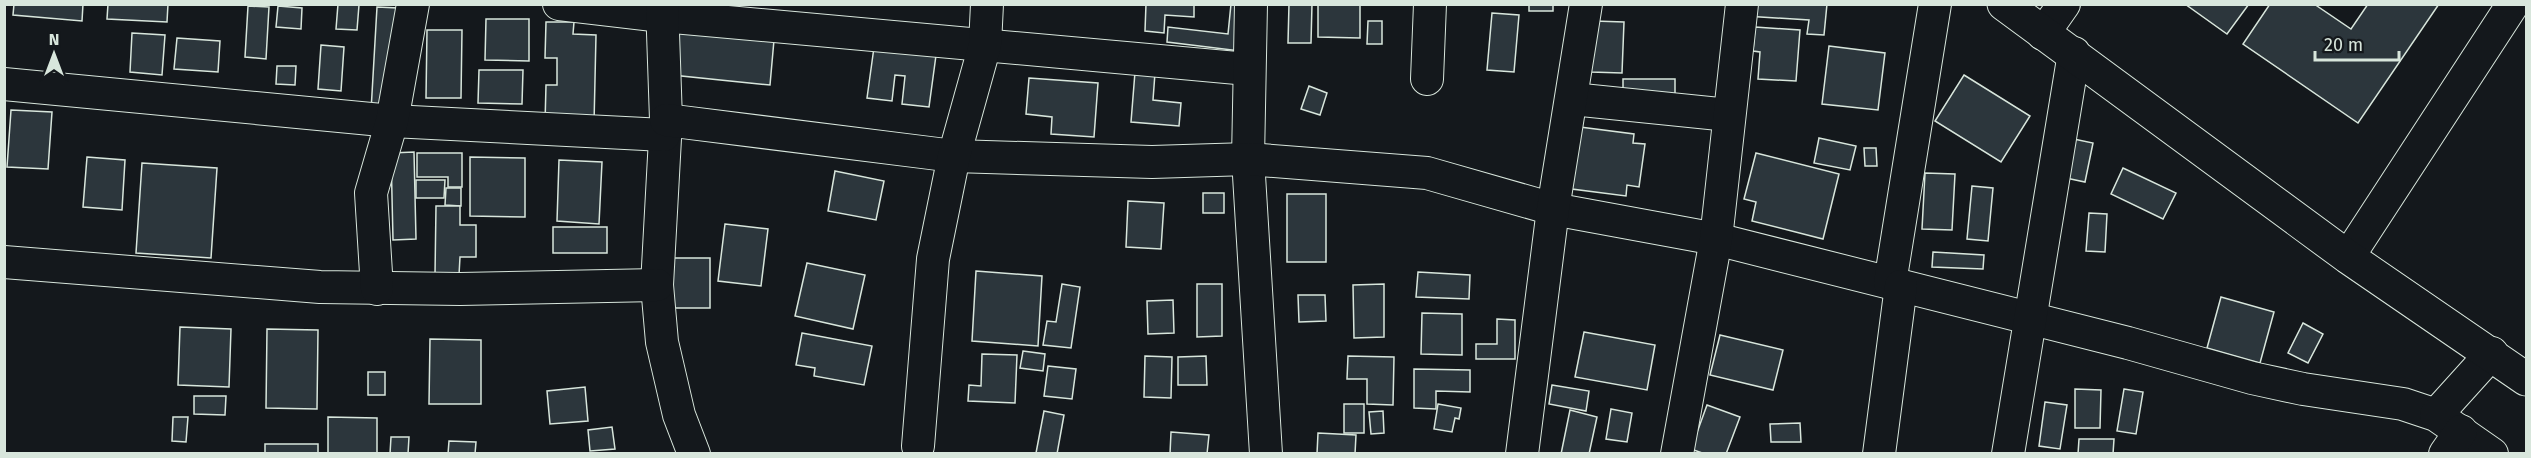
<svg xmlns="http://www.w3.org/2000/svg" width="2531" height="458" viewBox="0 0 2531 458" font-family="'Fira Sans',sans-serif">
	<rect width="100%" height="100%" fill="#14181c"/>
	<g fill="#2c363c" stroke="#d8e6dc" stroke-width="1.5">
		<path d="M14 4H83L82 21 13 15Z"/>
		<path d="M108 4H168L167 22 107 19Z"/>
		<path d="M338 4 359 5 357 30 336 29Z"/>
		<path d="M1146 4H1194V17L1165 15 1164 33 1145 31Z"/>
		<path d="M1231 4H1245L1240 51 1167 42 1168 27 1228 34Z"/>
		<path d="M1289 4H1312L1311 43H1288Z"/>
		<path d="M1318 4H1360V38L1318 37Z"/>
		<rect x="1529" y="4" width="24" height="7"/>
		<path d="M1746 4H1827L1824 35 1807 34 1809 20 1745 16Z"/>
		<path d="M2185 4H2249L2227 34Z"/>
		<path d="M2270 4H2314L2351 29 2368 4H2439L2358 123 2243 44Z"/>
		<path d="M248 6 269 7 266 59 245 57Z"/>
		<path d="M278 6 302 8 301 29 276 27Z"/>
		<path d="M377 7 398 8 391 113 371 111Z"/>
		<path d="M1492 13 1519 15 1514 72 1487 70Z"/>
		<path d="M486 19H529V61L485 60Z"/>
		<path d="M1368 21H1382V44H1367Z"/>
		<path d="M1594 21 1624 22 1622 73 1591 72Z"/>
		<path d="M546 22H574L573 34 596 35 594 124 545 123 546 85H557V58H545Z"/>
		<path d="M1755 27 1800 30 1796 81 1758 79 1760 52 1753 51Z"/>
		<path d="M427 30H462L461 98H426Z"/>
		<path d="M677 30 774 40 770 85 672 75Z"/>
		<path d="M132 33 165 35 162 75 130 72Z"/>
		<path d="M177 38 220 41 218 72 174 69Z"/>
		<path d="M875 40 937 48 929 107 902 104 905 76 895 75 892 101 867 98Z"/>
		<path d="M321 45 344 47 341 91 318 89Z"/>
		<path d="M1829 46 1885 53 1878 110 1822 104Z"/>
		<path d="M277 66H296L295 85 276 84Z"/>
		<path d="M479 70H523L522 104 478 103Z"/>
		<path d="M1135 72 1155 73 1153 100 1181 103 1179 126 1131 122Z"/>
		<path d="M1964 75 2030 116 2001 162 1935 121Z"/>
		<path d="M1029 78 1098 83 1094 137 1051 134 1052 117 1026 114Z"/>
		<rect x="1623" y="79" width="52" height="24"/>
		<path d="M1309 86 1327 93 1320 115 1301 109Z"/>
		<path d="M11 110 52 112 48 169 7 167Z"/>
		<path d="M1580 127 1634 134 1633 143 1645 144 1639 187 1627 185 1626 196 1572 189Z"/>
		<path d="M1819 138 1856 146 1850 170 1814 163Z"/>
		<path d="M2069 138 2093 143 2085 182 2061 177Z"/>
		<path d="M1864 148H1876L1877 166H1865Z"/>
		<path d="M414 152 416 239 393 240 391 153Z"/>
		<path d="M417 153H462V187H448V177H417Z"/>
		<path d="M1756 153 1839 174 1823 239 1752 221 1756 202 1744 199Z"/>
		<path d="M87 157 125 160 122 210 83 207Z"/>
		<path d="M470 157 525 158V217L470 216Z"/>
		<path d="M559 160 602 162 599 224 557 221Z"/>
		<path d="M142 163 217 168 211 258 136 253Z"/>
		<path d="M2123 168 2176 193 2163 219 2111 194Z"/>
		<path d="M835 171 884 181 876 220 828 211Z"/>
		<path d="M1925 173 1955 174 1952 230 1922 229Z"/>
		<path d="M416 180H445L444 198H416Z"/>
		<path d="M1972 186 1993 188 1988 241 1967 239Z"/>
		<path d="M446 188H461V206L445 205Z"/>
		<rect x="1203" y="193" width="21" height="20"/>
		<rect x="1287" y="194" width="39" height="68"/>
		<path d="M1128 201 1164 203 1161 249 1126 247Z"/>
		<path d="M436 206H460V225H476V257H460L459 275H435Z"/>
		<path d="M2089 213 2107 214 2105 252 2086 251Z"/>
		<path d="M725 224 768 229 761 286 718 281Z"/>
		<rect x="553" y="227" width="54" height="26"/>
		<path d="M1933 252 1984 255 1983 269 1932 267Z"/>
		<rect x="669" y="258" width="41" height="50"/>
		<path d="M807 263 865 275 853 329 795 316Z"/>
		<path d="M976 271 1042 276 1038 346 972 341Z"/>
		<path d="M1418 272 1470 275 1469 299 1416 297Z"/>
		<path d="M1062 284 1080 287 1071 348 1043 345 1047 321 1056 322Z"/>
		<path d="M1197 284H1222V336L1197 337Z"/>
		<path d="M1384 284V337L1354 338 1353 285Z"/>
		<path d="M1298 295H1325L1326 321 1299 322Z"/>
		<path d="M2221 297 2274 312 2260 363 2207 348Z"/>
		<path d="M1173 300 1174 333 1148 334 1147 301Z"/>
		<path d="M1422 313 1462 314V355L1421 354Z"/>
		<path d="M1497 319 1515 320V359H1476V344H1497Z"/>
		<path d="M2303 323 2323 334 2308 363 2288 353Z"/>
		<path d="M180 327 231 329 229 387 178 385Z"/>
		<path d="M267 329 318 330 317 409 266 408Z"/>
		<path d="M1584 332 1655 345 1647 390 1575 377Z"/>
		<path d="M802 333 872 346 864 385 814 376 815 368 796 365Z"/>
		<path d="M1720 335 1783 350 1773 390 1710 375Z"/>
		<path d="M430 339 481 340V404H429Z"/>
		<path d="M1023 351 1045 354 1043 371 1020 368Z"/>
		<path d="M982 354 1017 355 1015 403 968 401 969 385 981 386Z"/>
		<path d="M1145 356 1172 357 1171 398 1144 397Z"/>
		<path d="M1206 356 1207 385H1178V357Z"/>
		<path d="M1348 356 1394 357 1393 405 1367 404V379H1347Z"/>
		<path d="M1048 366 1076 369 1072 399 1044 396Z"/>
		<path d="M1414 369 1470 370V392L1436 391V409L1414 408Z"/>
		<rect x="368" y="372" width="17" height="23"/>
		<path d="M1552 385 1589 391 1586 411 1549 404Z"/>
		<path d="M585 387 588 421 550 424 547 391Z"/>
		<path d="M2075 389 2101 390 2100 428H2075Z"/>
		<path d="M2124 389 2143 392 2136 434 2117 431Z"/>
		<path d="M194 396H226L225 415 194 414Z"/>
		<path d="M2045 402 2067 405 2060 449 2039 446Z"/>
		<rect x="1344" y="404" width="20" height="29"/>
		<path d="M1438 404 1461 408 1459 419 1455 418 1452 432 1434 429Z"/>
		<path d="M1707 405 1740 417 1726 454H1705L1691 449Z"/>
		<path d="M1611 409 1632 413 1627 442 1606 439Z"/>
		<path d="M1570 410 1597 417 1589 454H1561Z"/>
		<path d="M1044 411 1064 415 1057 454 1036 453Z"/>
		<path d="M1383 411 1384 433 1371 434 1369 412Z"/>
		<path d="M173 417H188L186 442 172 441Z"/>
		<path d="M328 417 377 418V454H328Z"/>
		<path d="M1800 423 1801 442H1771L1770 424Z"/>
		<path d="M612 427 615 449 590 451 588 430Z"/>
		<path d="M1171 432 1209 435 1207 454H1170Z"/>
		<path d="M1318 433 1356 435 1355 454H1317Z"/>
		<path d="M391 437H409L408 454H390Z"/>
		<path d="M2079 439H2114L2113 454H2078Z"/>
		<path d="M449 441 476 442 475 454H448Z"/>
		<rect x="265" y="444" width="53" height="10"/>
	</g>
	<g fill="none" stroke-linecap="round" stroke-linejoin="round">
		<g stroke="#d8e6dc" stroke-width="34">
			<g id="minor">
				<path d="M559 4 662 16 1248 69"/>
				<path d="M662 4 666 120 657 285 662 342 679 415 694 454"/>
				<path d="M1251 4 1248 159 1266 454"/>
				<path d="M2043 34 2064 4"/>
				<path d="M1427 79 1430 4"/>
				<path d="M4 84 392 121 664 135"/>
				<path d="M1572 99 1729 115"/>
				<path d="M666 120 954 156 1152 162 1248 159 1427 173 1553 209 1716 239 2128 343 2252 378 2303 389 2403 404 2436 415 2492 454"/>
				<path d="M2348 257 2513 4"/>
				<path d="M4 262 320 287 460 289 657 285"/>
				<path d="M1890 283 1935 4"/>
				<path d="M377 289 371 193 392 121 413 4"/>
				<path d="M2436 415 2492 353"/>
				<path d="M918 446 933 259 954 156 985 45 987 4"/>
				<path d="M1522 454 1553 209 1586 4"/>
				<path d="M1677 454 1716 239 1742 4"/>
				<path d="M1879 454 1901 286"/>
				<path d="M2008 454 2074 53"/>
				<path d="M2445 454 2461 431"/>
			</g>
		</g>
		<g stroke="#d8e6dc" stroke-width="35">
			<path id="major" d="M2004 4 2348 257 2526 379"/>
		</g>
		<use href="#minor" stroke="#14181c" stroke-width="32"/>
		<use href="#major" stroke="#14181c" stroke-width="33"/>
	</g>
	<rect width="2531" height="458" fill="none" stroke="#d8e6dc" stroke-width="12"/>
	<g transform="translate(54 54)" stroke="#14181c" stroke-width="4.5" paint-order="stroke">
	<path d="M0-4.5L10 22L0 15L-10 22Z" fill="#d8e6dc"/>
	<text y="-9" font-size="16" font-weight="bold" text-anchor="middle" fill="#d8e6dc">N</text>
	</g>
	<path d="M2315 51v9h84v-9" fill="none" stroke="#d8e6dc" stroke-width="3"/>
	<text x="2324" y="51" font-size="18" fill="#d8e6dc" stroke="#14181c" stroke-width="4.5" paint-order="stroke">20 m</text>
</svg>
